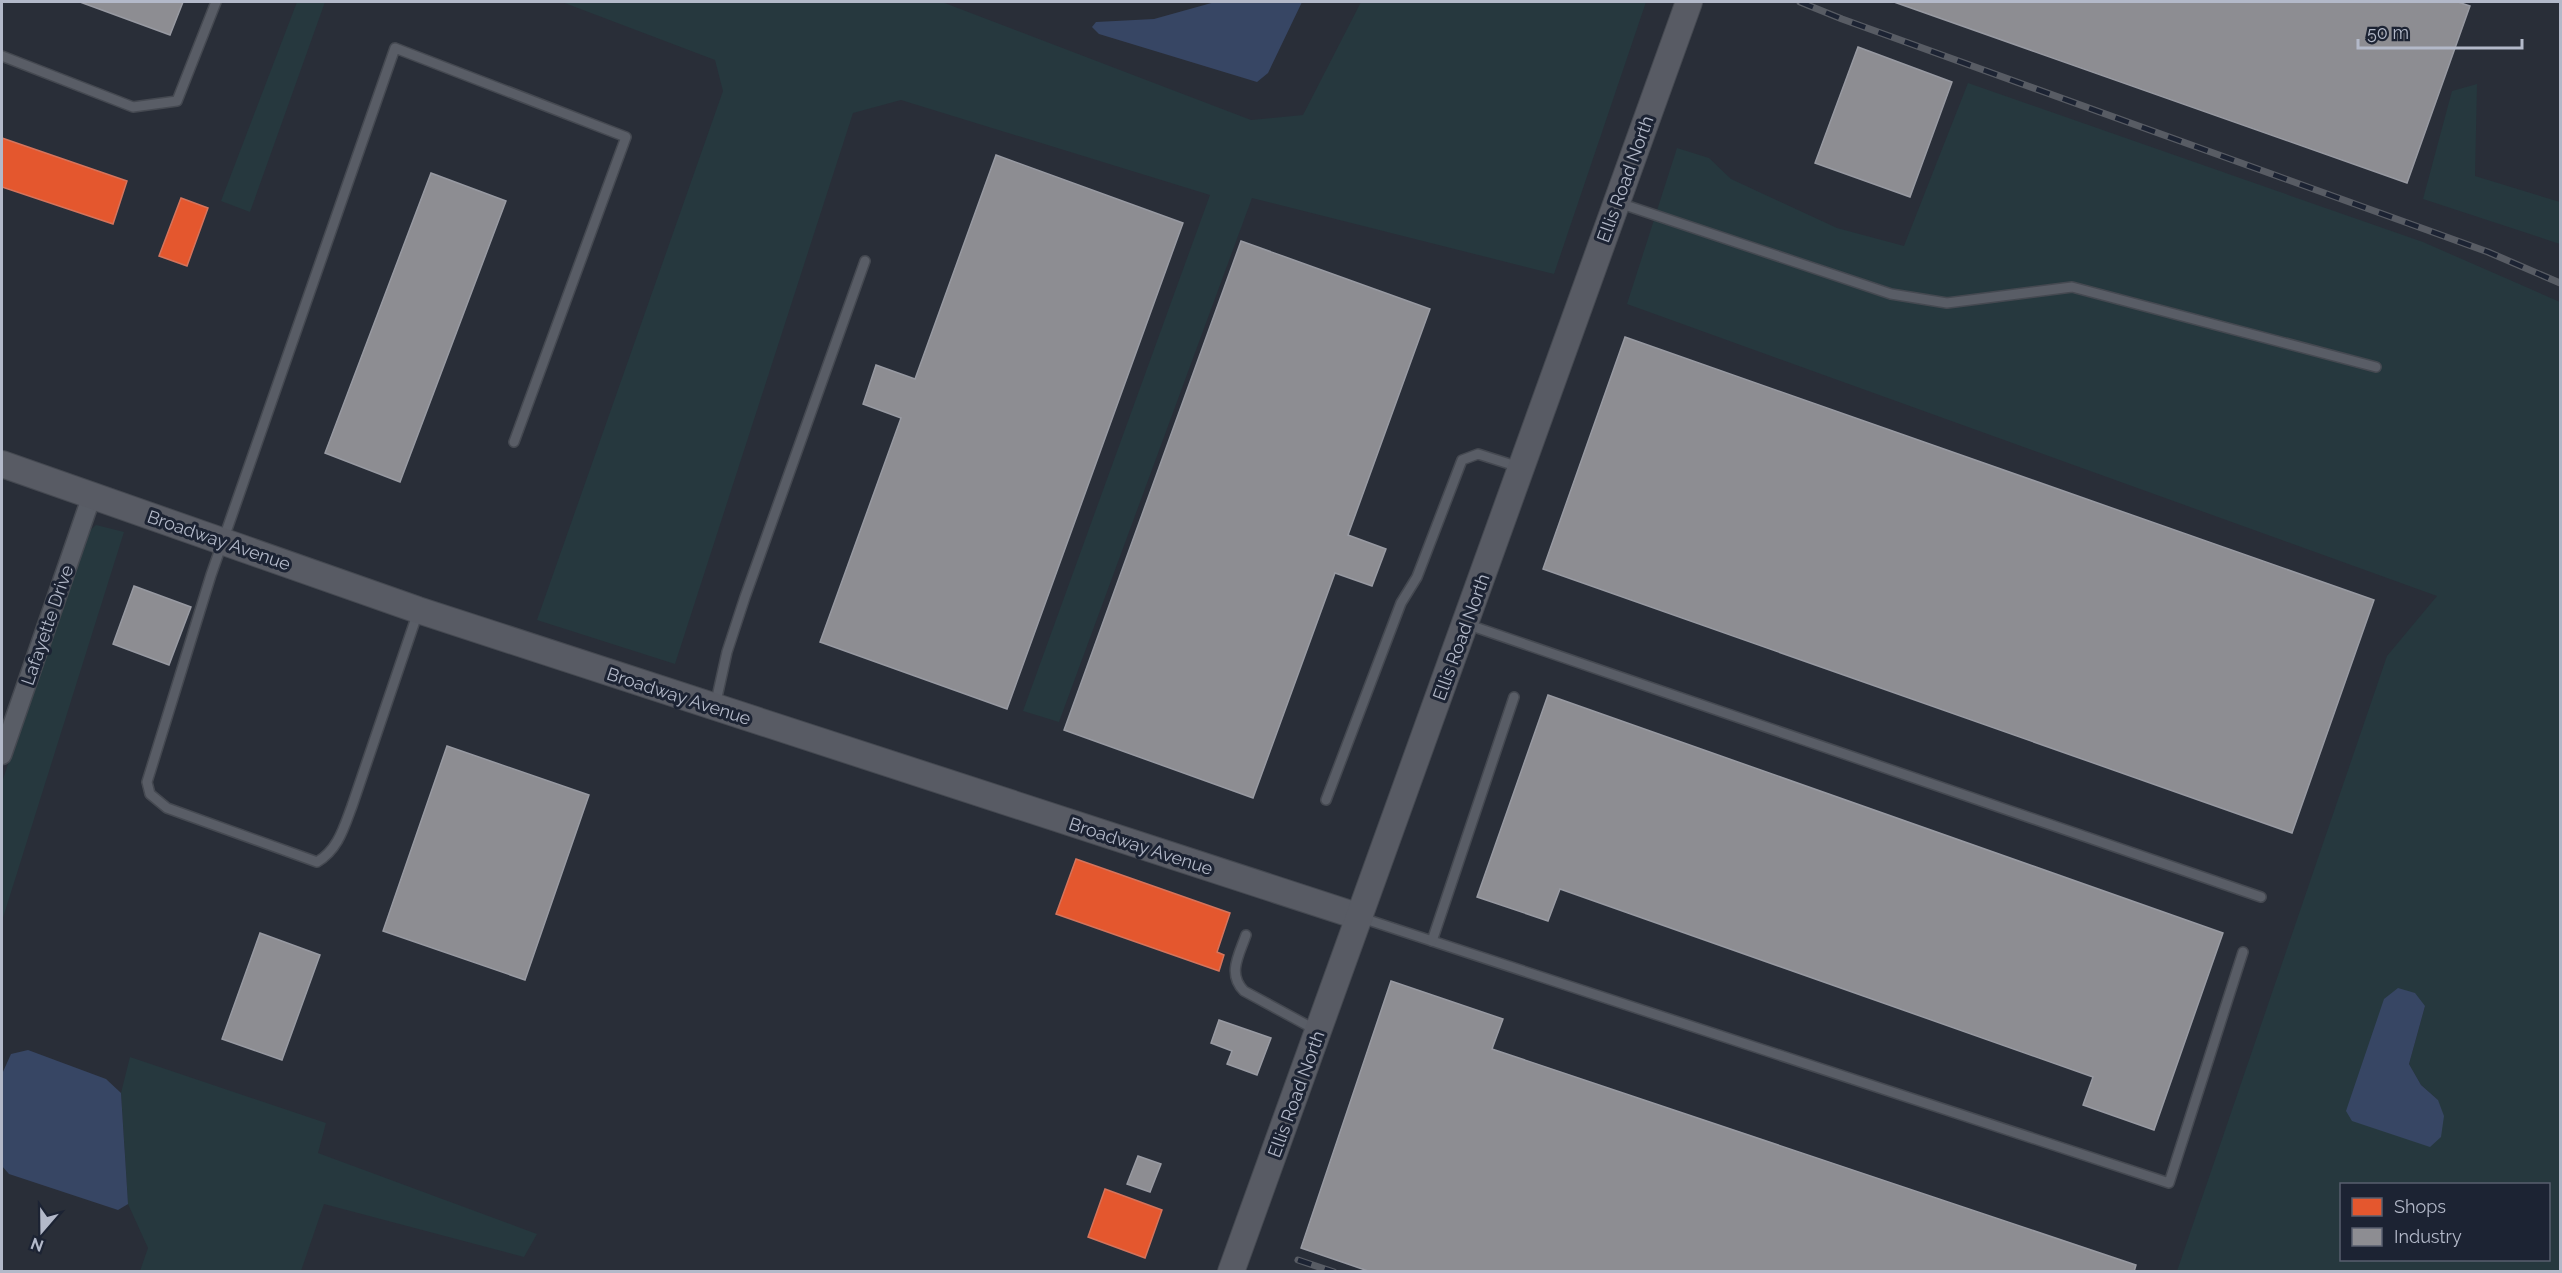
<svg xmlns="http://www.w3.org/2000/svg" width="2562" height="1273" viewBox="0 0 2562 1273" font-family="Raleway,sans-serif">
	<rect width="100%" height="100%" fill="#292e38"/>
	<g fill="#26383e" fill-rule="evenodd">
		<path d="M297 2H325L250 212 221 201Z"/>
		<path d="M562 2H942L1251 120 1303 115 1361 2H1646L1554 274 1252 198 1059 722 1023 711 1210 195 901 100 853 113 675 664 537 620 723 91 715 60Z"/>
		<path d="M1968 83 2423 242 2560 302V1271H2177L2387 656 2437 596 1627 304 1677 148 1709 158 1731 179 1837 228 1904 246ZM2425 1006 2409 1064 2421 1085 2438 1100 2346 1111ZM2342 1184H2548V1260H2342Z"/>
		<path d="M2477 84 2475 176 2560 202V244L2423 199 2452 91Z"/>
		<path d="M96 525 124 532 2 921V782L85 535Z"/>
		<path d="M130 1057 326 1123 318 1153 537 1234 524 1257 324 1204 301 1271H140L148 1248 128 1204 121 1093Z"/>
	</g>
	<g fill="#374664">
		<path d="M1215 2H1302L1268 73 1257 82 1099 34 1092 27 1096 22 1154 19Z"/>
		<path d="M2398 988 2415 993 2425 1006 2409 1064 2421 1085 2438 1100 2444 1116 2441 1137 2430 1147 2352 1121 2346 1111 2384 999Z"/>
		<path d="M28 1050 106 1079 121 1093 128 1204 118 1210 9 1174 2 1166V1074L11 1054Z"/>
	</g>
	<g fill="#e4572e" stroke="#d5745c" stroke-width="1.5">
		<path d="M2 138 127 181 113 224 2 187Z"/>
		<path d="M181 198 208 208 187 266 159 256Z"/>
		<path d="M1076 859 1230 913 1217 952 1224 955 1219 971 1056 914Z"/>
		<path d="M1105 1189 1162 1210 1145 1258 1088 1237Z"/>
	</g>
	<g fill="#8d8d92" stroke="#989aa2" stroke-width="1.5">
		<path d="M80 2H183L170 35Z"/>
		<path d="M1894 2H2458L2470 6 2407 183Z"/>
		<path d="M1858 47 1952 82 1910 197 1815 163Z"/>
		<path d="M996 155 1183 223 1007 709 820 642 901 418 863 404 876 365 915 379Z"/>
		<path d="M431 173 506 201 400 482 325 453Z"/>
		<path d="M1241 241 1430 309 1348 535 1386 549 1372 586 1335 573 1253 798 1064 730Z"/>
		<path d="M1625 337 2374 600 2292 833 1543 569Z"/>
		<path d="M134 586 191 607 169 665 113 644Z"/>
		<path d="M1548 695 2223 933 2154 1130 2083 1105 2093 1077 1560 889 1548 921 1477 897Z"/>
		<path d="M447 746 589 795 525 980 383 931Z"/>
		<path d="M260 933 320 955 282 1060 222 1039Z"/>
		<path d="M1391 981 1503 1019 1492 1049 2136 1265 2134 1272H1371L1301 1248Z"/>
		<path d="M1219 1020 1271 1038 1257 1075 1227 1064 1232 1051 1211 1043Z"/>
		<path d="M1138 1156 1161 1164 1150 1192 1127 1184Z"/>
	</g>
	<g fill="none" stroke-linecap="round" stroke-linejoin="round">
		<g stroke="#454951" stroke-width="12">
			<g id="lane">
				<path d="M2 56 133 107 177 101 216 2"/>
				<path d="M1619 203 1891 294 1947 303 2072 287 2376 367"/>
				<path d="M418 612 352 806C344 827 338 850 317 862L167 808 150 794 147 782 211 575 395 48 626 137 514 442"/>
				<path d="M1466 624 2261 897"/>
				<path d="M715 706 727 652 745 597 865 261"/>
				<path d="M1326 800 1401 603 1417 577 1462 460 1478 454 1519 467"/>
				<path d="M1362 918 2169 1183 2243 952"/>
				<path d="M1246 935C1239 955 1227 974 1244 991L1316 1030"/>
				<path d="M1432 941 1514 697"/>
			</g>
		</g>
		<g stroke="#454951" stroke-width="21">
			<path id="street" d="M2 755 92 495"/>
		</g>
		<g stroke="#454951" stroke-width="28">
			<g id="secondary">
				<path d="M2 464 418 610 1360 917"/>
				<path d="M1231 1272 1689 2"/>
			</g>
		</g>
		<use href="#lane" stroke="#595d66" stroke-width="9"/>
		<use href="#street" stroke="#595d66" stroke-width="18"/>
		<use href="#secondary" stroke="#585b64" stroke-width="26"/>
		<g stroke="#585c64" stroke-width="7">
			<g id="rail">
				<path d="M1800 2 1842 19 2488 252 2560 283"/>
				<path d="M1298 1260 1334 1272"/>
			</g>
		</g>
		<use href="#rail" stroke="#1c2333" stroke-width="4.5" stroke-dasharray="14" stroke-linecap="butt"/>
	</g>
	<g text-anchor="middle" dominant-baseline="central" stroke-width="6" stroke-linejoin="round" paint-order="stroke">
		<g font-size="18" fill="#b3b9c9" stroke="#1c2333">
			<text transform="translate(1625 179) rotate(-70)">Ellis Road North</text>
			<text transform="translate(219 540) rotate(19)">Broadway Avenue</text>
			<text transform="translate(47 625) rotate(-71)">Lafayette Drive</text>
			<text transform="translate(1461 637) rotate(-70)">Ellis Road North</text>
			<text transform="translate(679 696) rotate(18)">Broadway Avenue</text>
			<text transform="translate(1141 846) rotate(18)">Broadway Avenue</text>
			<text transform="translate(1296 1094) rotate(-70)">Ellis Road North</text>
		</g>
	</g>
	<rect width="2562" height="1273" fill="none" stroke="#b3b9c9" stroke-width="6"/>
	<rect x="2340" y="1183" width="210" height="78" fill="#1c2333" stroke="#585f6f" stroke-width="1.5"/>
	<rect x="2352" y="1198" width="30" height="18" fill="#e4572e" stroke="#585f6f" stroke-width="1.5"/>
	<text x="2394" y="1213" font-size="18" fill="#b3b9c9">Shops</text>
	<rect x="2352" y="1228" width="30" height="18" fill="#8d8d92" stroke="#585f6f" stroke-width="1.5"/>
	<text x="2394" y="1243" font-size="18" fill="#b3b9c9">Industry</text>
	<g transform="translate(42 1231) rotate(200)" stroke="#1c2333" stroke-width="4.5" paint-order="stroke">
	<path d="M0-4.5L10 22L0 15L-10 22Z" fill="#b3b9c9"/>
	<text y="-9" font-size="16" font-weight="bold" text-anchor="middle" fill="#b3b9c9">N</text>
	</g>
	<path d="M2358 39v9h164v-9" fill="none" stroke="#b3b9c9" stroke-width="3"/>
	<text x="2367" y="39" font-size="18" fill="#b3b9c9" stroke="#1c2333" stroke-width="4.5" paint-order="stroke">50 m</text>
</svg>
